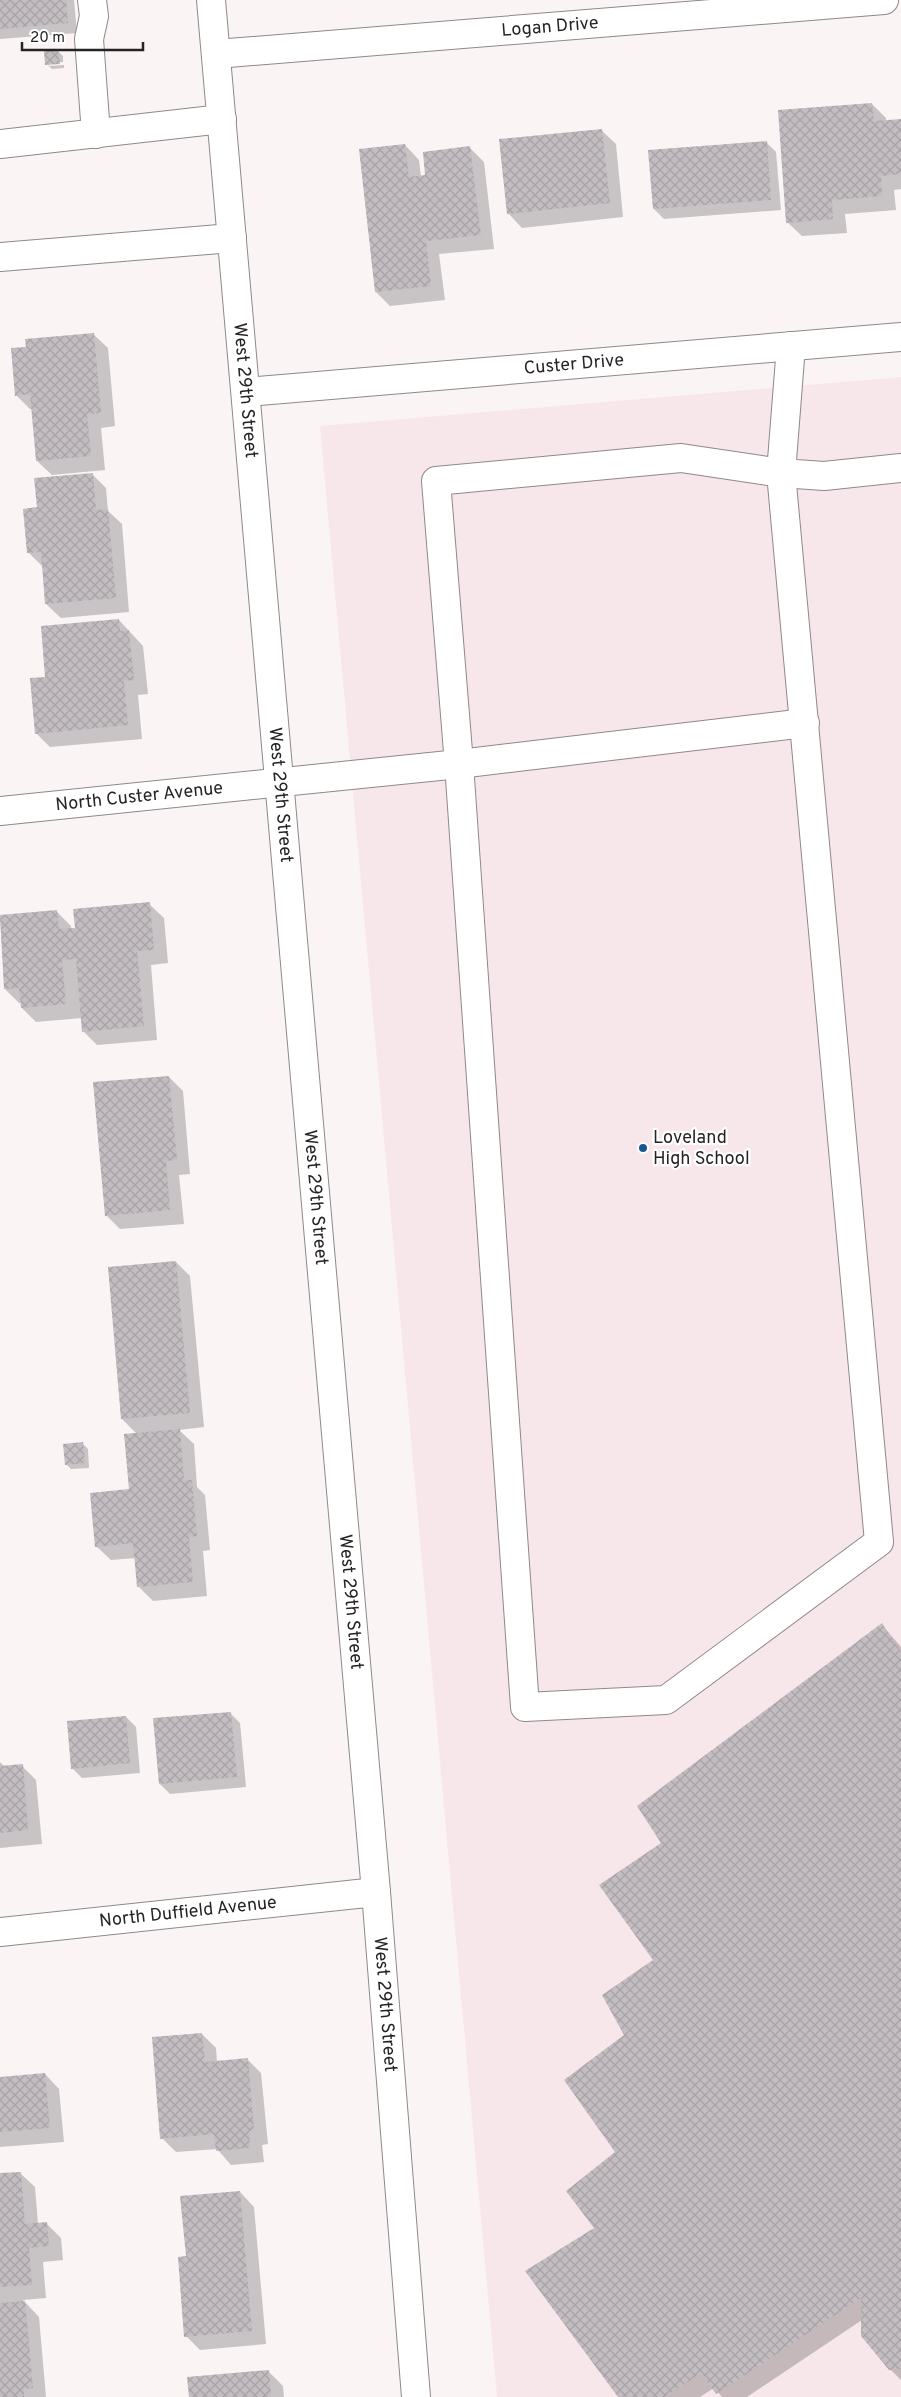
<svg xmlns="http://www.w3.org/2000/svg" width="901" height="2397" viewBox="0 0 901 2397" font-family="Overpass,sans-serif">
	<defs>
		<pattern id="building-cross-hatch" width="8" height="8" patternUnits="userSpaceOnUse" patternTransform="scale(1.25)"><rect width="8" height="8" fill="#c3bdc1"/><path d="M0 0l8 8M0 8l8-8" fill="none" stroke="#a7a2a6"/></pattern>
	</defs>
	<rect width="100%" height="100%" fill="#fbf4f5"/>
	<path fill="#f7e7ea" d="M901 377V2397H497L320 426Z"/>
	<g fill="#0003">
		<path d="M0 0H74L77 33 0 39Z"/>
		<path d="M58 51 63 56V62L49 63V66L64 65V68L52 69 47 64Z"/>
		<path d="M872 104 886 118V121L901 120V189L894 190 896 210 845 214 847 233 802 236 787 222Z"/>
		<path d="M601 130 616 144 623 217 522 228 508 213Z"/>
		<path d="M766 142 776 152 781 210 664 219 654 209Z"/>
		<path d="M405 145 419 160 421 177 427 176 470 148 484 162 494 249 439 254 445 300 390 306 376 292Z"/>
		<path d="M93 334 108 348 115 426 101 428 105 470 52 475 37 461 33 409H30L16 395 27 348Z"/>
		<path d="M92 474 106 488 108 511 122 524 129 612 61 618 46 604 43 567 28 552 38 508Z"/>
		<path d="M119 620 143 646 148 694 138 695 142 739 50 747 36 733 47 678Z"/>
		<path d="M149 904 164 918 168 963 151 965 157 1040 97 1045 83 1031 82 1018 36 1022 22 1008V1003H19L5 989 0 917 57 912 71 926V930Z"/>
		<path d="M169 1077 183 1091 190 1174 179 1175 184 1224 120 1229 106 1215Z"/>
		<path d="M176 1262 190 1276 204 1427 179 1430 194 1444 197 1487 205 1495 210 1550 203 1551 207 1596 153 1601 138 1586 136 1558 111 1560 96 1546 130 1490 137 1434 122 1419 109 1268Z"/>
		<path d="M83 1444 88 1449 89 1468 71 1469 66 1464Z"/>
		<path d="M882 1625 901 1647V2380L890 2369 862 2320 747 2397H722L714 2388 700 2397H620L596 2228 616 2152 626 2035 655 1960 663 1844Z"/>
		<path d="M230 1713 240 1723 246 1787 170 1794 160 1784Z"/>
		<path d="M126 1717 136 1727 140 1773 82 1778 72 1768Z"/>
		<path d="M0 1762 5 1767 22 1766 36 1780 42 1844 0 1848Z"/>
		<path d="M202 2034 216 2048 217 2062 247 2059 261 2073 268 2144 262 2145 264 2162 231 2165 217 2149 176 2152 162 2138Z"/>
		<path d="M45 2074 59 2089 64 2142 0 2147V2078Z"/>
		<path d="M20 2173 35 2187 38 2224 46 2223 61 2238 63 2260 43 2262 46 2298 23 2300 39 2317 46 2397H0V2175Z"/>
		<path d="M240 2192 254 2207 266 2344 200 2350 186 2336 187 2257Z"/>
		<path d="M268 2371 283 2386 284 2397H190Z"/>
	</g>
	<g fill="url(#building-cross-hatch)">
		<path d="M0 0H66L68 23 0 29Z"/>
		<path d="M58 50 60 64 45 65 44 51Z"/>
		<path d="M872 103 874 121 901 119V174L881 176 882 196 832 200 833 219 786 223 778 110Z"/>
		<path d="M602 129 610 203 507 214 499 139Z"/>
		<path d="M767 141 771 200 653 209 648 150Z"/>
		<path d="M405 144 409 177 425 175 423 152 470 146 481 235 426 241 431 286 375 292 359 149Z"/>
		<path d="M94 333 101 413 87 414 91 456 36 461 30 394 15 396 11 348 26 347 25 339Z"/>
		<path d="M93 473 96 510 108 509 116 598 45 604 41 552 27 553 23 509 37 507 34 478Z"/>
		<path d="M119 619 120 631 129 630 134 680 124 681 128 725 35 734 30 678 45 677 41 626Z"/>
		<path d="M150 902 154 950 137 951 144 1026 82 1032 76 959 62 960 66 1004 21 1008 19 988 4 989 0 915 57 910 59 929 75 928 73 909Z"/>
		<path d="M169 1076 177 1160 166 1161 170 1210 105 1216 93 1082Z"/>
		<path d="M176 1261 190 1413 121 1419 108 1267Z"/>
		<path d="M180 1429 184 1480H192L197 1536 189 1537 193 1582 137 1587 133 1543 95 1547 90 1493 129 1489 124 1434Z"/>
		<path d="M83 1442 85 1463 65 1465 63 1444Z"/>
		<path d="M882 1623 901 1652V2369L889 2370 861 2336V2298L716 2394 701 2373 665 2397H618L525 2271 594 2228 566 2191 615 2152 564 2080 624 2035 602 1995 653 1960 599 1885 661 1843 637 1806Z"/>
		<path d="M231 1712 237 1777 159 1784 153 1718Z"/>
		<path d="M126 1716 130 1763 71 1769 67 1721Z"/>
		<path d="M23 1764 28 1830 0 1833V1766Z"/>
		<path d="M202 2033 205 2062 248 2058 254 2130 249 2131 250 2148 216 2151 214 2134 160 2139 152 2037Z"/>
		<path d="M45 2073 50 2128 0 2132V2077Z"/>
		<path d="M21 2172 25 2224 47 2222 49 2246 29 2248 32 2285 0 2287V2173Z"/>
		<path d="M240 2191 252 2331 184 2337 178 2257 186 2256 180 2196Z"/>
		<path d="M25 2301 33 2388 24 2389V2397H0V2303Z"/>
		<path d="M269 2370 271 2397H189L187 2377Z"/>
	</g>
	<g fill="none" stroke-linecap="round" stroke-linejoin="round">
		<g stroke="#8f8889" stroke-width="30">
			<g id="minor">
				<path d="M92 0 94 16 89 39 96 134"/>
				<path id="s1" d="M216 54 884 0"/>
				<path d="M0 144 222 119"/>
				<path d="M0 257 232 238"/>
				<path d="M791 346 781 473 879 1542 666 1700 525 1707 459 764 436 481 681 458 781 473 824 476 901 468"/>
				<path id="s2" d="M246 392 901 337"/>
				<path id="s3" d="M0 811 459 764 805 723"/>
				<path id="s4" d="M0 1932 376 1892"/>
			</g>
		</g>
		<g stroke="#8f8889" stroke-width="30">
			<g id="major">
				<path id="s5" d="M211 0 376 1892 416 2397"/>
			</g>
		</g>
		<use href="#minor" stroke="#fff" stroke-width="28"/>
		<use href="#major" stroke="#fff" stroke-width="28"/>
	</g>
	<circle fill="#175a8f" stroke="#fff" stroke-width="2" cx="643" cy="1148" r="5"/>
	<g text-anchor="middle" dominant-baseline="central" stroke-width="4.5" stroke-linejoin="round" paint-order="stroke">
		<g font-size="18" fill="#262324" stroke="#fff">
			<text stroke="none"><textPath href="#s1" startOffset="335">Logan Drive</textPath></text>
			<text stroke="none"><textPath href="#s2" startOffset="329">Custer Drive</textPath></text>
			<text stroke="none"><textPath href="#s5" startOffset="392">West 29th Street</textPath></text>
			<text stroke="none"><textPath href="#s5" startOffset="798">West 29th Street</textPath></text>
			<text stroke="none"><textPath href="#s3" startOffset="140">North Custer Avenue</textPath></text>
			<text stroke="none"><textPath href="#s5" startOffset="1202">West 29th Street</textPath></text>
			<text stroke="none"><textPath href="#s5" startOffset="1608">West 29th Street</textPath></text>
			<text stroke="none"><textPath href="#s4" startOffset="189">North Duffield Avenue</textPath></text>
			<text stroke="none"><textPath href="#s5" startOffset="2012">West 29th Street</textPath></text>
		</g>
		<g font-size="18" fill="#262324" stroke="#fff" text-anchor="start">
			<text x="653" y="1138">Loveland<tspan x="653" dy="21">High School</tspan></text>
		</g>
	</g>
	<path d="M22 42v8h121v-8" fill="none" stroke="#262324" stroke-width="2.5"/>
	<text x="30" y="42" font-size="15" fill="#262324" stroke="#ffffff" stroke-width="4" paint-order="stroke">20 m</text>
</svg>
